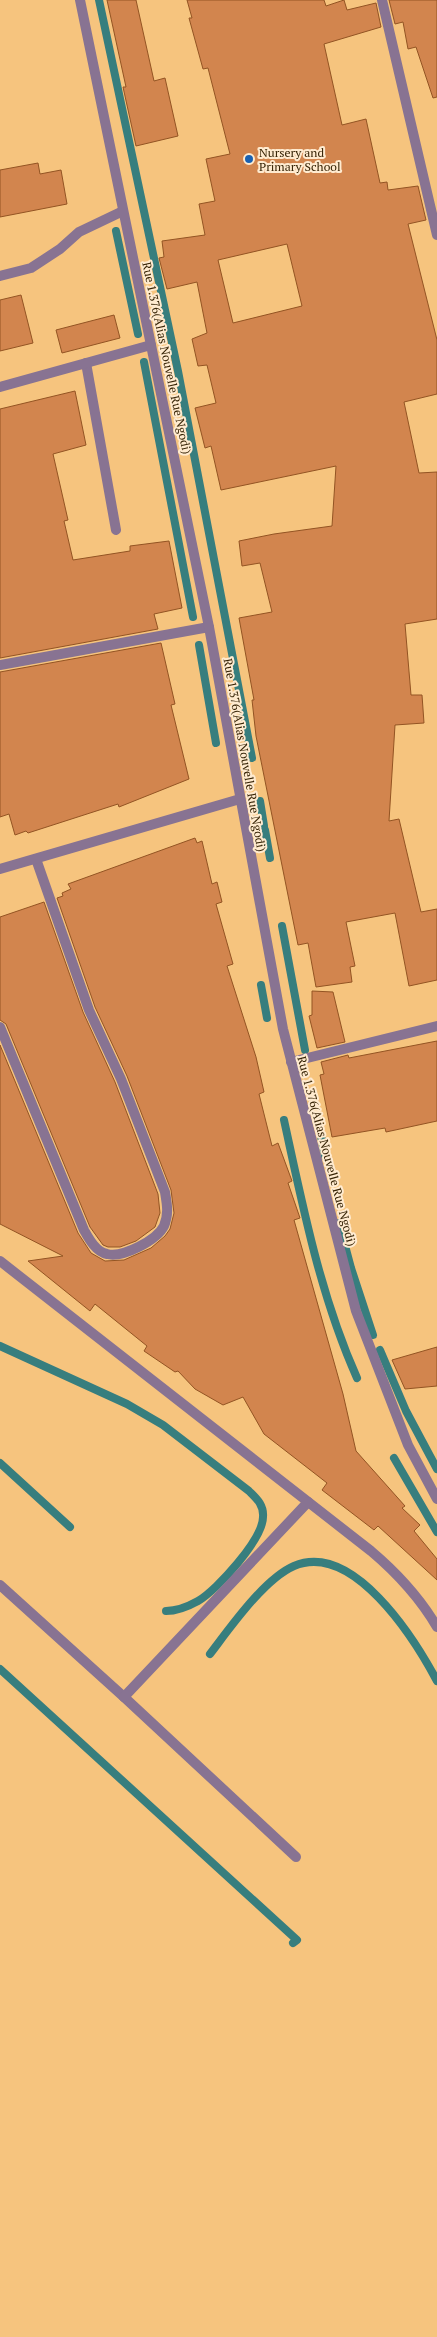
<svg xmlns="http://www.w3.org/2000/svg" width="437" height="2337" viewBox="0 0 437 2337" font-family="'PT Serif',serif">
	<rect width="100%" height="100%" fill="#f6c47e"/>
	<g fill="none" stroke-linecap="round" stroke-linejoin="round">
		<g stroke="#377e7e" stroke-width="8">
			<path d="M99 0 178 371 252 758"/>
			<path d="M116 231 138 334"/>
			<path d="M144 362 193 617"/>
			<path d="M199 645 216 743"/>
			<path d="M260 801 264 826"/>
			<path d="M265 830 270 858"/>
			<path d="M282 926 305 1050"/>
			<path d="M261 985 267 1018"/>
			<path d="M284 1120C303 1207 320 1295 357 1378"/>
			<path d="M318 1121 325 1156"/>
			<path d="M339 1223 351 1268 373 1335"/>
			<path d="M0 1346 127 1404 163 1425 249 1491C257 1499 264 1505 263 1517 263 1539 217 1590 198 1601 189 1606 176 1611 166 1611"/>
			<path d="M380 1350 406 1411 437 1469"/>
			<path d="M394 1458 437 1532"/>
			<path d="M0 1463 70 1527"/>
			<path d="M210 1654C230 1628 264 1579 294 1566 353 1541 414 1638 437 1681"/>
			<path d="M0 1669 297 1940 293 1943"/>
		</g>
	</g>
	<g fill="#d2854e" stroke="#935423" fill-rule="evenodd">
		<path d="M107 0H136L154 81 165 78 178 136 136 146 123 87H126Z"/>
		<path d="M187 0H324L326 6 344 0 347 10 376 3 381 27 324 44 342 125 366 119 380 183 387 182 388 190 418 186 426 220 408 224 437 340V394L404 402 419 473 437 472V619L405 624 411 695H422L424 723 395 725 389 821 399 819 421 912 437 909V980L409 986 395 913 346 922 355 966 350 967 352 982 316 987 308 943 298 945 256 736 252 700H254L239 618 272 612 260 563 242 566 239 541 274 534 332 526 336 466 221 490 211 446 205 448 195 408 216 403 207 365 198 366 192 339 207 333 197 282 167 289 159 258 164 257 162 241 205 235 199 204 215 201 206 159 230 154 208 68 203 69 189 18H192ZM287 244 302 306 233 323 218 260Z"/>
		<path d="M389 0H437V97L433 98 416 47 408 49 403 22 395 24Z"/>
		<path d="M38 163 40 174 61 170 67 204 0 217V170Z"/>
		<path d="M21 295 33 343 0 351V300Z"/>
		<path d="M114 315 120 338 62 353 56 330Z"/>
		<path d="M75 391 86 445 53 454 68 520 64 521 73 560 130 551V546L169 541 182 608 154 614 158 629 0 658V409Z"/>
		<path d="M161 643 175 704 171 705 189 779 119 807 118 804 28 833 26 831 15 835 9 814 0 817V672Z"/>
		<path d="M195 838 197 843 202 841 212 884 217 882 222 902 216 904 233 964 227 966 256 1057 264 1092 259 1094 272 1146 278 1143 292 1181 288 1183 300 1218 294 1220 343 1394 356 1451 405 1506 402 1508 420 1525 414 1531 437 1559V1580L378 1526 374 1530 322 1490 327 1483 264 1434 243 1397 223 1405 195 1389 178 1371 175 1372 144 1351 147 1346 95 1304 90 1311 28 1261 63 1256 0 1224V1045L78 1233 91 1253 105 1261 124 1260 151 1248 165 1236 170 1229 174 1213 171 1190 127 1076 95 1007 57 898 63 896 62 893 71 889 68 884Z"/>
		<path d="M44 902 83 1012 115 1082 158 1194 160 1213 155 1227 136 1241 120 1247H108L103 1245 90 1227 6 1024 0 1020V917Z"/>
		<path d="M312 991 333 992 345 1042 317 1048 309 1016 312 1015Z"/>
		<path d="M437 1041V1121L386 1132 385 1128 332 1137 320 1075 324 1074 321 1062 348 1055 349 1058Z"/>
		<path d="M437 1347V1386L405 1389 392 1360Z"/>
	</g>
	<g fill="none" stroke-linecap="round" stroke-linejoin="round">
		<g stroke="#887392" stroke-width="10">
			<path d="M0 276 31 268 60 249 79 232 123 211"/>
			<path d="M86 363 116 530"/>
			<path d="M0 387 151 345"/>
			<path d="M0 665 209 627"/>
			<path d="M0 1027 84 1230C89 1239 96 1252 107 1254 123 1258 157 1240 164 1226 169 1214 167 1204 165 1192L121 1079 89 1010 36 859"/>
			<path d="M0 1261 371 1551C397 1573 420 1598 437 1627"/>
			<path d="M0 1585 124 1697 296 1857"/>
			<path d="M124 1697 308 1502"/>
		</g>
		<g stroke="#887392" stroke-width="10">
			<path d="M80 0 209 627 283 1029 356 1311 408 1445 437 1499"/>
			<path d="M382 0 437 235"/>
			<path d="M0 869 240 799"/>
			<path d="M291 1062 437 1026"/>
		</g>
	</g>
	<circle fill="#1a61b1" stroke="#ffebd0" stroke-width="2" cx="249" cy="159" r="5"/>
	<g text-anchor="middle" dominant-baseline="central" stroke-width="4" stroke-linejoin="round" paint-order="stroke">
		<g font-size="12" fill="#372406" stroke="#ffebd0" text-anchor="start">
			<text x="259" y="152">Nursery and<tspan x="259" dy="14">Primary School</tspan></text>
		</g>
		<g font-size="12" fill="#372406" stroke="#ffebd0">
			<text transform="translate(167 358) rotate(78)">Rue 1.376(Alias Nouvelle Rue Ngodi)</text>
			<text transform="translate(245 755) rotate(80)">Rue 1.376(Alias Nouvelle Rue Ngodi)</text>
			<text transform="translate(327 1151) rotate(75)">Rue 1.376(Alias Nouvelle Rue Ngodi)</text>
		</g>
	</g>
</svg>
